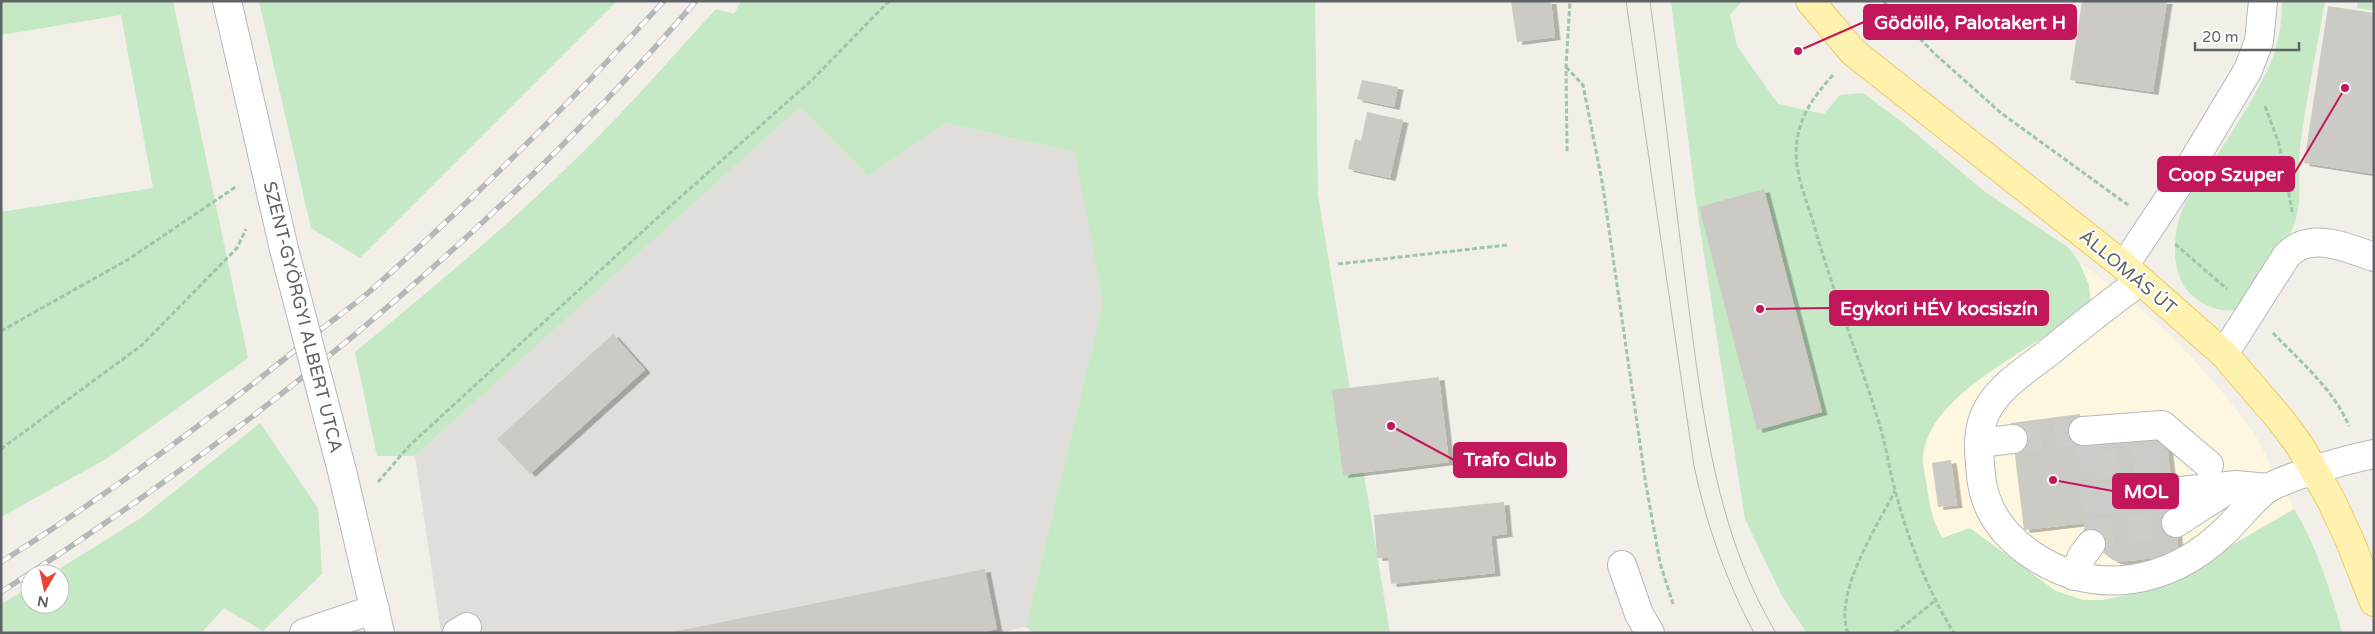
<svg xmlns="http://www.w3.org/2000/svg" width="2375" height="634" viewBox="0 0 2375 634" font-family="'Varela Round',sans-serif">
	<defs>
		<filter id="shadow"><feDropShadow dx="5.5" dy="3" stdDeviation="0" flood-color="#0004"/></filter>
	</defs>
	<rect width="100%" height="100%" fill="#f1efe8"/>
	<path fill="#fef7e0" d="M2079 262 2129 299 2175 339 2217 386 2253 431 2294 509 2158 588 2103 600H2083L2056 591 2014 562 1942 538 1931 518 1923 459 1931 429 1948 405 1968 388 2046 335 2077 319 2089 285Z"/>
	<path fill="#e0deda" d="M800 107 868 176 945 123 1076 152 1103 302 1026 627 996 633H441L415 456Z"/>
	<g fill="#c5e8c5">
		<path d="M1 1H173L248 358 106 459 1 517V212L153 188 121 15 1 35Z"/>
		<path d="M259 1H617L360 258 311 228Z"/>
		<path d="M741 1H1315L1318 195 1390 633H1035L1026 627 1103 302 1075 152 945 123 868 176 800 107 415 456H377L355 352C423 296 491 240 555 179 612 126 663 67 716 9L734 14Z"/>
		<path d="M1671 1H1742L1730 15 1737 46 1778 104 1824 114 1840 95 1863 93 1902 122 1984 191 2069 248 2079 262 2089 285 2091 305C2074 323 2064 324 2044 337 2005 362 1922 407 1923 461 1923 469 1926 478 1927 487 1930 508 1932 518 1942 538L1970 528 2056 591 2083 600H2103L2158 588 2294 509C2317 547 2331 591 2342 633H1807L1782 596 1745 519 1697 209Z"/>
		<path d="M2282 1H2325C2317 50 2306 98 2300 147 2297 172 2303 198 2295 222 2285 251 2257 283 2239 309 2222 313 2208 308 2194 297 2172 280 2172 243 2179 219 2185 197 2201 178 2214 160 2232 132 2252 102 2267 71 2278 48 2282 27 2282 1Z"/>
		<path d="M2358 1H2374V11L2357 8Z"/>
		<path d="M260 423 318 508 322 574 263 631 224 608 201 633H1V604L30 587V604H60V574H51L141 518Z"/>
	</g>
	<g fill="#cccac5" filter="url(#shadow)">
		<path d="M1511 1H1551L1555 37 1517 42Z"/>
		<path d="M2082 1H2167L2153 92 2070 80Z"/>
		<path d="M2328 6 2374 13V174L2304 163Z"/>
		<path d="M1362 80 1398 87 1394 107 1357 99Z"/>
		<path d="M1367 112 1403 120 1390 178 1348 169 1355 139 1361 141Z"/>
		<path d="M1764 189 1822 412 1757 430 1699 207Z"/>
		<path d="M613 334 645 370 530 474 497 439Z"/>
		<path d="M1439 377 1449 462 1343 475 1332 390Z"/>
		<path d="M2080 414 2084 443 2166 434 2179 555 2120 562 2113 560 2086 540 2084 523 2024 530 2011 423Z"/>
		<path d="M1951 460 1957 505 1938 507 1932 463Z"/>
		<path d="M1504 502 1507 534 1491 536 1495 573 1391 584 1388 557 1377 558 1374 515Z"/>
		<path d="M985 569 997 629 979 633H668Z"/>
	</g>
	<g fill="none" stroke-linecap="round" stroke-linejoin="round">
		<g stroke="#ccccc8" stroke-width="28" stroke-dasharray="28 14" stroke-linecap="butt">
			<path d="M2013 439 2083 431"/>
			<path d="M2088 443 2099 533"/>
			<path d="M2091 466 2168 457"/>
			<path d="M2095 501 2172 492"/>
			<path d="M2091 544 2099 533 2176 523"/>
		</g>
		<g stroke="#b5b8bc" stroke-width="30">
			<g id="minor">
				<path d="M227 1 284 249"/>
				<path d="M2124 266 2188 170 2248 70 2259 41 2263 1"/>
				<path d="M2140 281C2109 304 2078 328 2048 353 2026 370 1999 386 1986 412 1976 432 1979 455 1981 475 1984 510 2004 536 2032 555 2096 598 2169 584 2224 532 2236 521 2257 494 2270 487 2296 474 2345 460 2374 454"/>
				<path d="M2224 354 2287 255C2291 252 2296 247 2300 246 2323 236 2353 250 2374 257"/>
				<path d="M2083 431 2162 425 2209 465"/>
				<path d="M1979 443 2013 439"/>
				<path d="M342 471 380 633"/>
				<path d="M2172 492 2236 485 2268 488"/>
				<path d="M2176 523 2230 488"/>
				<path d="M1622 565 1639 614 1650 633"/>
				<path d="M2074 576 2082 556 2091 544"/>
				<path d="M304 633 375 609"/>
				<path d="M457 633 467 627"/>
			</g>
		</g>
		<g stroke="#f2c960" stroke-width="30">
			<path id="major" d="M1810 1 1853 52 2124 266 2224 354 2280 419 2300 446 2331 500 2350 541 2374 602"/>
		</g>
		<g stroke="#9cc7a9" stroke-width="3" stroke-dasharray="5 2.5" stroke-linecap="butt">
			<path d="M1883 1 1935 54 2001 113 2128 205"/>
			<path d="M1566 67 1583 85 1602 181 1646 485 1660 563 1673 604"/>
			<path d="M1833 75C1812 98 1797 120 1796 152 1796 176 1807 202 1814 225 1833 292 1859 357 1879 423 1886 445 1889 468 1895 490 1908 539 1927 590 1954 633"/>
			<path d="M2265 106 2279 144 2293 215"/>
			<path d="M1567 151 1566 67 1570 1"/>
			<path d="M2175 244 2227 289"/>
			<path d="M1338 264 1507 245"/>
			<path d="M1 331 129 259 237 186"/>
			<path d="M2273 333C2300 361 2334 390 2349 426"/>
			<path d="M1 449 142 345 237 248 246 229"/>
			<path d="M378 482 410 445 666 210 813 79 889 1"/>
			<path d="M1848 633C1833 594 1877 526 1895 491"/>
			<path d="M1895 633 1936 600"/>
		</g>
		<use href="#minor" stroke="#fff" stroke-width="28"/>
		<use href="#major" stroke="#fff2af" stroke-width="28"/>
		<g stroke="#b6b7b8" stroke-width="1">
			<path d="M1626 1 1694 466C1707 526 1725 578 1754 633"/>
			<path d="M1650 1C1664 101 1675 202 1688 302 1703 415 1716 533 1776 633"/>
		</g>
		<g stroke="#b6b7b8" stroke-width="5.5">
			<g id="rail">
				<path d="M1 562C109 494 211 419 309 339 328 323 349 309 368 293 472 201 570 103 664 1"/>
				<path d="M1 592C258 428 497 232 696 1"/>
			</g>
		</g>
		<use href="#rail" stroke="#fff" stroke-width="4" stroke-dasharray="11" stroke-linecap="butt"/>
		<g stroke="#b5b8bc" stroke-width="30" stroke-linecap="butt">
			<path id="minor-bridge" d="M284 249 342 471"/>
		</g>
		<use href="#minor-bridge" stroke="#fff" stroke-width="28"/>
	</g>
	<g text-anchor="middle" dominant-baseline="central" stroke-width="4.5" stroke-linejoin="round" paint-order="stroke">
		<g font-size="18" fill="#5f6368" stroke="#fff">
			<text transform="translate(2128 272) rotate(40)">ÁLLOMÁS ÚT</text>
			<text transform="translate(303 317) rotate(76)">SZENT-GYÖRGYI ALBERT UTCA</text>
		</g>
	</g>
	<path fill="none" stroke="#c2185b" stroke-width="2" d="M1798 51L1864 22M2345 88L2294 174M1760 309L1830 308M1391 426L1454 460M2053 480L2113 491"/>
	<g fill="#c2185b" stroke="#fff" stroke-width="2">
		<circle cx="1798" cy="51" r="5"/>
		<circle cx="2345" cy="88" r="5"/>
		<circle cx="1760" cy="309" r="5"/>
		<circle cx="1391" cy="426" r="5"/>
		<circle cx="2053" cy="480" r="5"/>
	</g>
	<g fill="#c2185b" stroke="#c2185b" stroke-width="2">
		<rect x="1864" y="5" width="212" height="34" rx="5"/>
		<rect x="2158" y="157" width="136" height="34" rx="5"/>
		<rect x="1830" y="291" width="218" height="34" rx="5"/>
		<rect x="1454" y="443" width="112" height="34" rx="5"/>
		<rect x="2113" y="474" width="65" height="34" rx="5"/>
	</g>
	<g font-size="19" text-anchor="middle" font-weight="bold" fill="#fff">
		<text x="1970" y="29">Gödöllő, Palotakert H</text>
		<text x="2226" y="181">Coop Szuper</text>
		<text x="1939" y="315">Egykori HÉV kocsiszín</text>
		<text x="1510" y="466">Trafo Club</text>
		<text x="2146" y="498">MOL</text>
	</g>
	<rect width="2375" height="634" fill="none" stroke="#5f6368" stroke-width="5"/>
	<g transform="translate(45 589) rotate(189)"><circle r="24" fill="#ffffff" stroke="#bfc1c3"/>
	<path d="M0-4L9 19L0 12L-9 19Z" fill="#ea4335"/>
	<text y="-8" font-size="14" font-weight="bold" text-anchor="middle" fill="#5f6368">N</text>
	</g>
	<path d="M2195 42v8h104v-8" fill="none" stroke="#5f6368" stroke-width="2.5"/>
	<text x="2202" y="42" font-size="15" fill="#5f6368" stroke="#ffffff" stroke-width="4" paint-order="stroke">20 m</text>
</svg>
